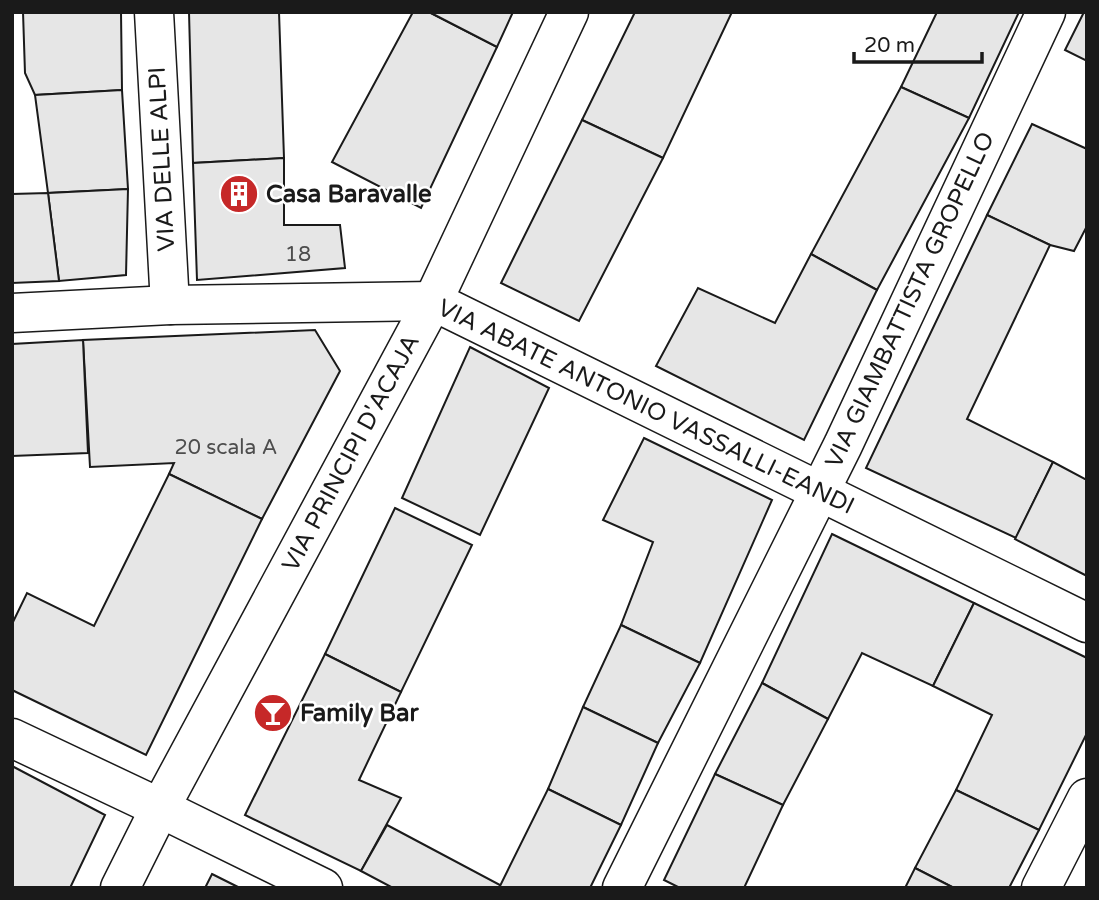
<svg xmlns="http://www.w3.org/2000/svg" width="1099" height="900" viewBox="0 0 1099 900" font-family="'Varela Round',sans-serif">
	<rect width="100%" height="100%" fill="#fff"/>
	<g fill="#e6e6e6" stroke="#1a1a1a" stroke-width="2">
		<path d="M23 12H121L122 90 35 95 25 73Z"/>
		<path d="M189 12H279L284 158 193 163Z"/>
		<path d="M413 12H429L497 47 421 208 332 162Z"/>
		<path d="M429 12H513L497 47Z"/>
		<path d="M635 12H732L663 158 582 120Z"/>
		<path d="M937 12H1019L969 118 901 87Z"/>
		<path d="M1084 12H1087V61L1065 50Z"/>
		<path d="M901 87 969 118 877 290 811 254Z"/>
		<path d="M122 90 128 189 48 193 35 95Z"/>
		<path d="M582 120 663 158 579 321 501 283Z"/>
		<path d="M1032 124 1087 149V226L1074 251 1050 245 987 215Z"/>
		<path d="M284 158V225H340L345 268 197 280 193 163Z"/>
		<path d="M128 189 126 275 59 281 48 193Z"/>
		<path d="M48 193 59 281 12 283V194Z"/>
		<path d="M987 215 1050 245 967 419 1053 462 1016 538 866 468Z"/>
		<path d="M811 254 877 290 804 440 656 366 698 288 775 323Z"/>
		<path d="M315 330 340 371 262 519 169 474 174 463 90 467 83 340Z"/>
		<path d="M83 340 88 453 12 456V344Z"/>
		<path d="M470 347 549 388 480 535 402 498Z"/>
		<path d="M644 438 772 500 700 663 621 625 653 542 603 520Z"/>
		<path d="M1053 462 1087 480V576L1015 539Z"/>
		<path d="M169 474 262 519 146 755 12 690V624L27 593 94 626Z"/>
		<path d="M395 508 472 545 401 692 325 654Z"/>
		<path d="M832 534 974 603 933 686 862 653 828 719 762 683Z"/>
		<path d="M974 603 1087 658V733L1039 830 956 790 992 715 933 686Z"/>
		<path d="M621 625 700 663 658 743 583 707Z"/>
		<path d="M325 654 401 692 359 780 401 798 361 871 245 815Z"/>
		<path d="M762 683 828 719 783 805 715 774Z"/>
		<path d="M583 707 658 743 621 825 548 789Z"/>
		<path d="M12 766 105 815 70 888H12Z"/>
		<path d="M715 774 783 805 744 888H680L664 880Z"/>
		<path d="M548 789 621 825 590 888H499Z"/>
		<path d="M956 790 1039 830 1009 888H954L915 868Z"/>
		<path d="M387 825 500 885 499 888H393L361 871Z"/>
		<path d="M915 868 954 888H905Z"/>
		<path d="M212 874 240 888H205Z"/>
	</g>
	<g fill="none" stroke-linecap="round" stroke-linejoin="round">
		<g stroke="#1a1a1a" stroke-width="41">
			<g id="minor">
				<path d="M154 12 170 305"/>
				<path d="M12 313 170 305 433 301 1087 623"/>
				<path d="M12 738 160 808 323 888"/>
				<path d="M120 888 160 808 433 301 569 12"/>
				<path d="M622 888 843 445 1046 12"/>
				<path d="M1041 888 1087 798"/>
			</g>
		</g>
		<use href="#minor" stroke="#fff" stroke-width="38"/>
	</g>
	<defs>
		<g id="building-disc" transform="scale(2.0125)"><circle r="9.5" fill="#c62828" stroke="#fff"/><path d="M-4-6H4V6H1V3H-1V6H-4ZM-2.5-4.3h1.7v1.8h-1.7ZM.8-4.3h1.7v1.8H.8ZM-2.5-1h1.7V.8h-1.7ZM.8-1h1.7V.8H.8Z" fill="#fff"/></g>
		<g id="bar-disc" transform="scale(2.0125)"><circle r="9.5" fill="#c62828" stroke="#fff"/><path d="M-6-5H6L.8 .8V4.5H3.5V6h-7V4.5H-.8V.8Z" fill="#fff"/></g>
	</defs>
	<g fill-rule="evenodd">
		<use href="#building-disc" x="239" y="194"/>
		<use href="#bar-disc" x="273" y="713"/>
	</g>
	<g text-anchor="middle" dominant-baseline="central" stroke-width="5" stroke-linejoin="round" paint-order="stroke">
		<g font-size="21" fill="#4d4d4d">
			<text x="298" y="254">18</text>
			<text x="226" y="447">20 scala A</text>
		</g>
		<g font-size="24" fill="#1a1a1a" stroke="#fff">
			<text transform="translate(162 159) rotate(-93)">VIA DELLE ALPI</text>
			<text transform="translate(910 300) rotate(-65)">VIA GIAMBATTISTA GROPELLO</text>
			<text transform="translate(646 407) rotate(26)">VIA ABATE ANTONIO VASSALLI-EANDI</text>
			<text transform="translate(351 453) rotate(-62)">VIA PRINCIPI D'ACAJA</text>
		</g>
		<g font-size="24" font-weight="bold" fill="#1a1a1a" stroke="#fff" text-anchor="start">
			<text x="266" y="194">Casa Baravalle</text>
			<text x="300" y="713">Family Bar</text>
		</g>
	</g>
	<rect width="1099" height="900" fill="none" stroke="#1a1a1a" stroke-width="28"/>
	<path d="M854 52v10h128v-10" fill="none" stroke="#1a1a1a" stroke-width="3.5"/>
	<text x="864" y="52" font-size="21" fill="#1a1a1a" stroke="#ffffff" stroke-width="5" paint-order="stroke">20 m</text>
</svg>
